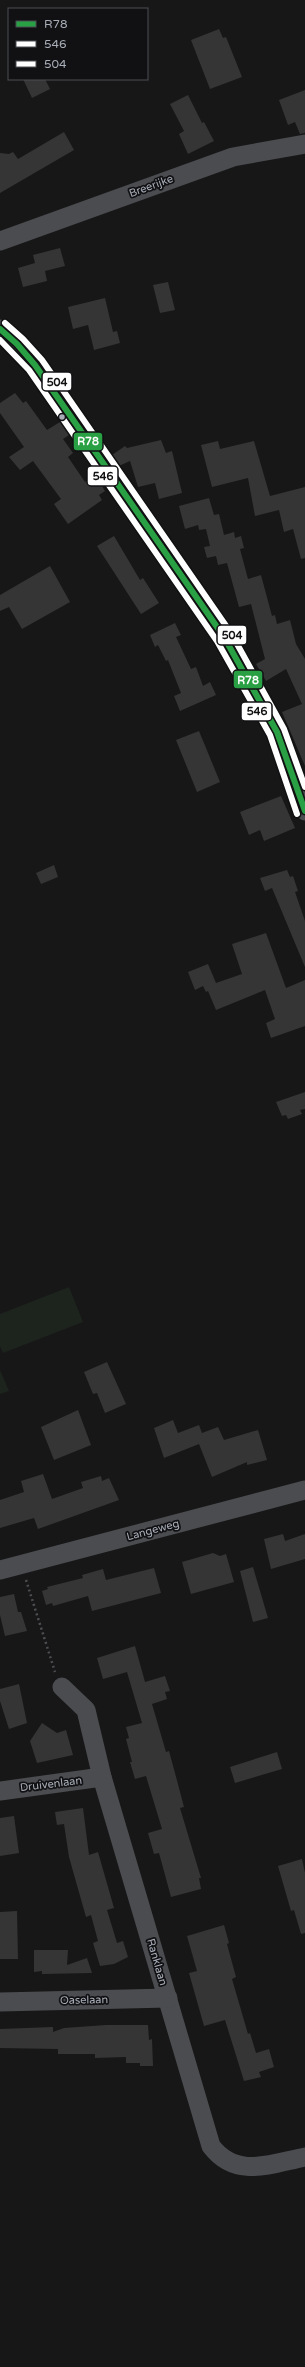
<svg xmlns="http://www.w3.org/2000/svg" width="305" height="2367" viewBox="0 0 305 2367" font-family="'Varela Round',sans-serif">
	<rect width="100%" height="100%" fill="#171717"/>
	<g fill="#1d241e">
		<path d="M69 1287 83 1322 3 1353 0 1346V1314Z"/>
		<path d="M0 1370 9 1391 0 1394Z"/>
	</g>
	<g fill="#353536">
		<path d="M219 29 223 38 226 37 242 77 210 89 191 40Z"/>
		<path d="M23 79H45L50 89 32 98Z"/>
		<path d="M305 90V133L300 134 295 122 288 125 279 100Z"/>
		<path d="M188 95 202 123 204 122 214 141 188 154 179 134 184 131 170 104Z"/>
		<path d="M64 132 74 150 0 193V153L9 154 13 152 18 159Z"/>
		<path d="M60 248 65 266 45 271 47 281 23 287 18 268 35 263 33 255Z"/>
		<path d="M168 282 175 310 160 313 153 285Z"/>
		<path d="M105 298 113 332 117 331 120 343 94 350 88 325 73 329 68 307Z"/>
		<path d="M15 393 23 403 26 401 47 430 60 422 69 435 63 439 73 453 68 457 85 482 95 475 105 491 99 495 102 500 68 524 54 504 61 499 33 461 20 470 9 457 24 447 0 413V403Z"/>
		<path d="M161 440 166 453 172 451 182 493 159 499 155 483 138 487 130 461 119 466 112 455 125 446 127 448Z"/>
		<path d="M218 441 220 449 254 441 270 496 305 487V558L301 559 293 529 284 532 279 510 255 516 248 478 212 487 201 445Z"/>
		<path d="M209 498 214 515 219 514 224 535 234 532 235 538 241 536 244 548 240 549 248 579 261 575 272 616 275 615 277 624 290 620 296 644 305 659V766L282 712 302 704 286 669 266 681 256 664 265 659 251 604 239 607 227 563 218 565 216 556 207 558 204 547 210 546 206 529 199 530 198 525 185 529 179 506Z"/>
		<path d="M114 536 140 580 143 578 159 603 141 614 97 546Z"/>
		<path d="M50 566 70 602 22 629 9 607 0 611V595Z"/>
		<path d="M175 623 181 635 176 637 191 669 196 667 203 686 210 682 216 695 180 711 174 696 181 693 168 660 166 661 158 645 155 647 150 635Z"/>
		<path d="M199 731 220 782 197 792 176 740Z"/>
		<path d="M281 796 295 828 264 841 260 830 249 835 240 812Z"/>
		<path d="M54 865 58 877 41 884 36 873Z"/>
		<path d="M287 870 290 877 293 876 298 891 295 892 305 921V967L272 888 265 891 260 878Z"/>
		<path d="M266 933 286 988 305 980V1026L271 1038 266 1023 275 1019 265 990 216 1010 208 991 206 992 203 986 195 990 188 972 208 964 216 983 242 974 232 944Z"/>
		<path d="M305 1092V1109L300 1110 302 1114 288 1119 286 1115 282 1116 276 1102Z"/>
		<path d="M107 1362 126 1404 105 1413 97 1393 93 1394 84 1372Z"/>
		<path d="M78 1410 91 1445 54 1460 41 1427Z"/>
		<path d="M173 1420 178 1433 199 1425 202 1433 218 1427 224 1440 258 1430 267 1460 247 1465V1462L212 1477 199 1444 164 1458 154 1428Z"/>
		<path d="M43 1474 52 1499 83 1488 81 1482 101 1476 102 1481 109 1478 119 1500 38 1529 34 1518 0 1528V1500L24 1492 21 1481Z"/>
		<path d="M283 1534 285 1541 305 1534V1559L271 1569 264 1539Z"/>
		<path d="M213 1553 220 1556 226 1554 234 1582 191 1594 182 1562Z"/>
		<path d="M253 1567 268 1618 253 1622 240 1571Z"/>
		<path d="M154 1568 161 1593 92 1611 88 1596 53 1606 52 1603 46 1605 42 1591 48 1589 47 1587 83 1578 82 1575 103 1569 106 1580Z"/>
		<path d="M14 1594 18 1612H21L27 1631 5 1636 0 1615V1597Z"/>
		<path d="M135 1646 145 1682 165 1676 170 1691 165 1692 167 1699 152 1704 166 1752 169 1751 175 1773 184 1807 180 1808 201 1878H199L201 1889 171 1897 159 1853 154 1854 148 1833 162 1829 146 1776 135 1779 130 1762H132L126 1739 129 1738 126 1727 142 1723 127 1672 103 1679 97 1658Z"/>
		<path d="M19 1684 27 1723 9 1729 0 1701V1689Z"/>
		<path d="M42 1723 57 1733 66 1730 73 1755 37 1763 30 1741Z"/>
		<path d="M277 1752 282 1769 235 1783 230 1767Z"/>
		<path d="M83 1808 89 1855 98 1852 114 1908 107 1910 117 1943 123 1941 128 1957 114 1964 100 1966 93 1943 98 1941 91 1915 86 1917 69 1857 64 1824 57 1825 56 1819 55 1812Z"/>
		<path d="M14 1816 19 1853 0 1856V1818Z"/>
		<path d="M302 1859 305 1873V1933L301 1934 294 1910 291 1911 278 1866Z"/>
		<path d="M17 1911 18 1959H0V1912Z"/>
		<path d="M224 1925 229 1943 227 1944 236 1977 232 1979 248 2034 250 2033 256 2053 269 2049 274 2067 259 2072 261 2077 244 2081 225 2020 204 2026 189 1973 197 1971 187 1936Z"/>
		<path d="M34 1950H68L67 1965 87 1958 92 1973 42 1974V1971L34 1972Z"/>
		<path d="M106 2025H148L149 2040 152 2039 153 2066H140V2063H126V2057L95 2058V2054H58V2049L0 2048V2029L53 2027V2032L64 2028Z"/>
	</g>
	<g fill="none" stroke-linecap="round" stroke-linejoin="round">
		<path stroke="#4d4e52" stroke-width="2.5" stroke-dasharray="2 3" stroke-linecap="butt" d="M26 1580 55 1672"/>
		<g stroke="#4b4c50" stroke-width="19">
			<path d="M0 241 233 157 305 144"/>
			<path d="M0 329 17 344 35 365 224 637 277 732 305 811"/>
			<path d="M0 1570 305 1490"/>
			<path d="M62 1687 86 1710 102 1777 211 2146C236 2179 270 2164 305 2157"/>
			<path d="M0 1791 102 1777"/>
			<path d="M0 2002 168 1998"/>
		</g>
		<g stroke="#111113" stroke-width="9">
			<path id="bus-1" d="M0 329 17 344 35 365 224 637 277 732 305 811"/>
		</g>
		<g stroke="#111113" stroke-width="9">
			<path id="bus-2" d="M0 340 29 370 217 641 270 735 297 814"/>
		</g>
		<g stroke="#111113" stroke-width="9">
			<path id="bus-3" d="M5 323 23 339 42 360 231 633 284 729 305 787"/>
		</g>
		<use href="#bus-1" stroke="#2aa044" stroke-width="6"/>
		<use href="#bus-2" stroke="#fff" stroke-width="6"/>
		<use href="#bus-3" stroke="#fff" stroke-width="6"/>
	</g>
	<circle fill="#a8adb8" stroke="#111113" stroke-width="1.5" cx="62" cy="417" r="3.5"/>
	<g text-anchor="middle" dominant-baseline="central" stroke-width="3.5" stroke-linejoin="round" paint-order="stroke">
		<g font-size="11" fill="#a8adb8" stroke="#111113">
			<text transform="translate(151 186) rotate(-20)">Breerijke</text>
			<text transform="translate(153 1530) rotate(-15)">Langeweg</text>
			<text transform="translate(51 1784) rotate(-7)">Druivenlaan</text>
			<text transform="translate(157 1962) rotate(74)">Ranklaan</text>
			<text transform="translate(84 2000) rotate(-1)">Oaselaan</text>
		</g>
	</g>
	<g stroke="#111113" stroke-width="1.5">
		<rect x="42" y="372" width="30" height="19" rx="4" fill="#fff"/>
		<rect x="73" y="432" width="30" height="19" rx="4" fill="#2aa044"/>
		<rect x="87" y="466" width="31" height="20" rx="4" fill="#fff"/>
		<rect x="217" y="625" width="30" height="20" rx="4" fill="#fff"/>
		<rect x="233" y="670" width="30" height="19" rx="4" fill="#2aa044"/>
		<rect x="241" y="702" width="31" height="19" rx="4" fill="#fff"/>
	</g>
	<g font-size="11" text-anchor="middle" font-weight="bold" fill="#fff">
		<text x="88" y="445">R78</text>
		<text x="248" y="684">R78</text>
	</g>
	<g font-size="11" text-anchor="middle" font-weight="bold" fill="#111">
		<text x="57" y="386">504</text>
		<text x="103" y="480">546</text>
		<text x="232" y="639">504</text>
		<text x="257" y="715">546</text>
	</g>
	<rect x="8" y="8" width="140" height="72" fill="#111113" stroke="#4d4f55"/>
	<rect x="16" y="21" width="20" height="6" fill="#2aa044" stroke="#4d4f55"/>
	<text x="44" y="28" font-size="12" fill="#a8adb8">R78</text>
	<rect x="16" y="41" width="20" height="6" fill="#ffffff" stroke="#4d4f55"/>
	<text x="44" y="48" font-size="12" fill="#a8adb8">546</text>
	<rect x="16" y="61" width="20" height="6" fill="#ffffff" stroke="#4d4f55"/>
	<text x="44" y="68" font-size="12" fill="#a8adb8">504</text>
</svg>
